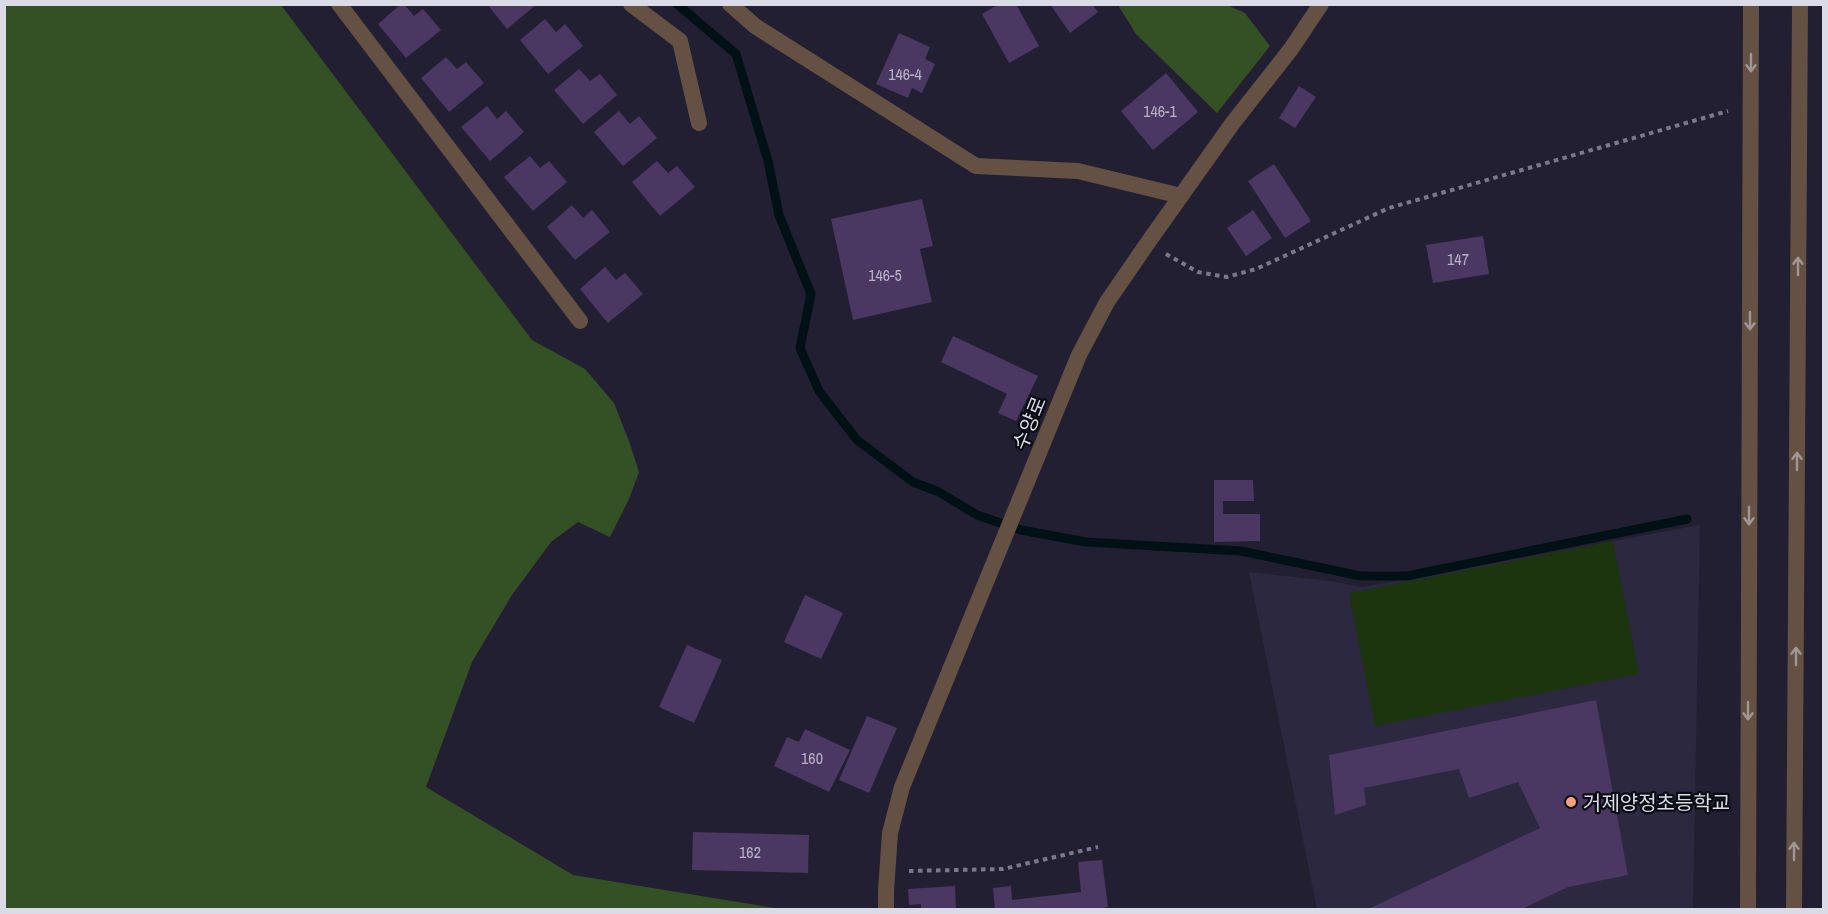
<svg xmlns="http://www.w3.org/2000/svg" width="1828" height="914" viewBox="0 0 1828 914" font-family="'Archivo Narrow','Noto Sans KR',sans-serif">
	<rect width="100%" height="100%" fill="#221f32"/>
	<path fill="#2b2840" d="M1700 525 1693 909H1317L1249 572 1330 581 1363 587Z"/>
	<path fill="#1d350e" d="M1613 541 1639 674 1375 726 1349 593Z"/>
	<g fill="#345025">
		<path d="M5 4 281 5 532 340 585 369 614 403 630 444 639 472 629 499 610 537 578 522 551 542 512 595 472 662 426 787 573 875 781 909H5Z"/>
		<path d="M1118 5H1227L1245 13 1270 46 1217 113 1136 34Z"/>
	</g>
	<g fill="none" stroke-linecap="round" stroke-linejoin="round">
		<path stroke="#001115" stroke-width="9" d="M677 4 736 54 768 161 779 215 811 294 800 348 819 391 857 440 913 482 939 492 977 515 1021 530 1086 542 1241 551 1361 576H1407L1687 519"/>
	</g>
	<g fill="#4a3762">
		<path d="M401 4H404L414 16 423 9 441 30 406 58 378 24Z"/>
		<path d="M487 4H537L507 29Z"/>
		<path d="M999 4H1016L1039 46 1009 63 982 14Z"/>
		<path d="M1050 4H1092L1098 12 1070 33Z"/>
		<path d="M545 19 556 32 565 24 583 46 548 74 520 40Z"/>
		<path d="M899 33 930 47 925 59 935 64 922 93 912 88 908 98 876 84Z"/>
		<path d="M446 57 457 69 466 62 484 83 449 112 421 78Z"/>
		<path d="M579 69 590 81 600 74 617 95 583 124 554 90Z"/>
		<path d="M1166 73 1198 112 1153 150 1121 111Z"/>
		<path d="M1299 86 1316 97 1295 128 1279 118Z"/>
		<path d="M487 106 497 119 506 111 524 132 490 161 461 127Z"/>
		<path d="M619 111 630 124 639 116 657 138 623 166 594 132Z"/>
		<path d="M530 156 540 168 549 161 567 182 533 211 504 177Z"/>
		<path d="M657 161 668 173 677 166 695 187 660 216 632 182Z"/>
		<path d="M1274 164 1311 221 1285 238 1248 181Z"/>
		<path d="M922 199 933 246 920 249 932 302 853 320 831 219Z"/>
		<path d="M572 205 583 218 592 210 610 232 575 260 547 227Z"/>
		<path d="M1253 210 1272 238 1246 256 1227 228Z"/>
		<path d="M1483 236 1489 274 1433 283 1426 245Z"/>
		<path d="M605 267 616 280 625 273 643 294 608 323 580 289Z"/>
		<path d="M953 336 1038 376 1016 421 998 413 1007 394 941 362Z"/>
		<path d="M1214 480H1253L1254 501H1223V514H1260V541L1214 542Z"/>
		<path d="M805 595 843 613 821 659 784 642Z"/>
		<path d="M687 645 722 660 694 723 659 707Z"/>
		<path d="M1596 700 1628 875 1568 887 1520 910H1366L1540 828 1518 782 1469 798 1459 769 1364 788 1366 805 1335 815 1329 755Z"/>
		<path d="M867 716 897 728 869 793 839 780Z"/>
		<path d="M805 729 850 750 829 792 774 766 787 737 799 742Z"/>
		<path d="M693 832 809 835 808 873 692 870Z"/>
		<path d="M1102 860 1108 907 1096 910H995L993 888 1011 886 1012 900 1081 892 1078 862Z"/>
		<path d="M955 886 956 910H921V904L909 905 908 889Z"/>
	</g>
	<g fill="none" stroke-linecap="round" stroke-linejoin="round">
		<g stroke="#7b7989" stroke-width="4" stroke-dasharray="4.5 4.5" stroke-linecap="butt">
			<path d="M1166 254 1198 272 1227 277 1256 269 1389 208 1728 111"/>
			<path d="M909 871 1003 869 1098 847"/>
		</g>
		<g stroke="#645143" stroke-width="16">
			<path d="M339 4 580 321"/>
			<path d="M631 4 680 41 699 123"/>
			<path d="M730 4 755 26 976 166 1078 171 1181 196"/>
			<path d="M886 910V891L890 833 902 787 1079 355 1107 302 1149 241 1232 124 1291 49 1321 4"/>
		</g>
		<g stroke="#645143" stroke-width="16">
			<path d="M1748 910 1751 4"/>
			<path d="M1794 910 1800 4"/>
		</g>
	</g>
	<defs><path id="oneway-shaft" d="M-6 0H5M1.5-3L5.5 0L1.5 3" fill="none" stroke-width="1.6" stroke-linecap="round" stroke-linejoin="round" transform="scale(1.5)"/></defs>
	<g stroke="#a09695">
		<use href="#oneway-shaft" transform="translate(1751 63) rotate(90)"/>
		<use href="#oneway-shaft" transform="translate(1798 266) rotate(-90)"/>
		<use href="#oneway-shaft" transform="translate(1750 321) rotate(90)"/>
		<use href="#oneway-shaft" transform="translate(1797 461) rotate(-90)"/>
		<use href="#oneway-shaft" transform="translate(1749 516) rotate(90)"/>
		<use href="#oneway-shaft" transform="translate(1796 656) rotate(-90)"/>
		<use href="#oneway-shaft" transform="translate(1748 711) rotate(90)"/>
		<use href="#oneway-shaft" transform="translate(1794 851) rotate(-90)"/>
	</g>
	<circle fill="#f1a27b" stroke="#0b0b13" stroke-width="2" cx="1571" cy="802" r="6"/>
	<g text-anchor="middle" dominant-baseline="central" stroke-width="4.5" stroke-linejoin="round" paint-order="stroke">
		<g font-size="16" fill="#b7b1c6">
			<text x="905" y="74">146-4</text>
			<text x="1160" y="111">146-1</text>
			<text x="1458" y="259">147</text>
			<text x="885" y="275">146-5</text>
			<text x="812" y="758">160</text>
			<text x="750" y="852">162</text>
		</g>
		<g font-size="20" fill="#dbdae7" stroke="#0b0b13">
			<text transform="translate(1029 423) rotate(-68)">수양로</text>
		</g>
		<g font-size="20" fill="#dbdae7" stroke="#0b0b13" text-anchor="start">
			<text x="1583" y="802">거제양정초등학교</text>
		</g>
	</g>
	<rect width="1828" height="914" fill="none" stroke="#dbdae7" stroke-width="12"/>
</svg>
